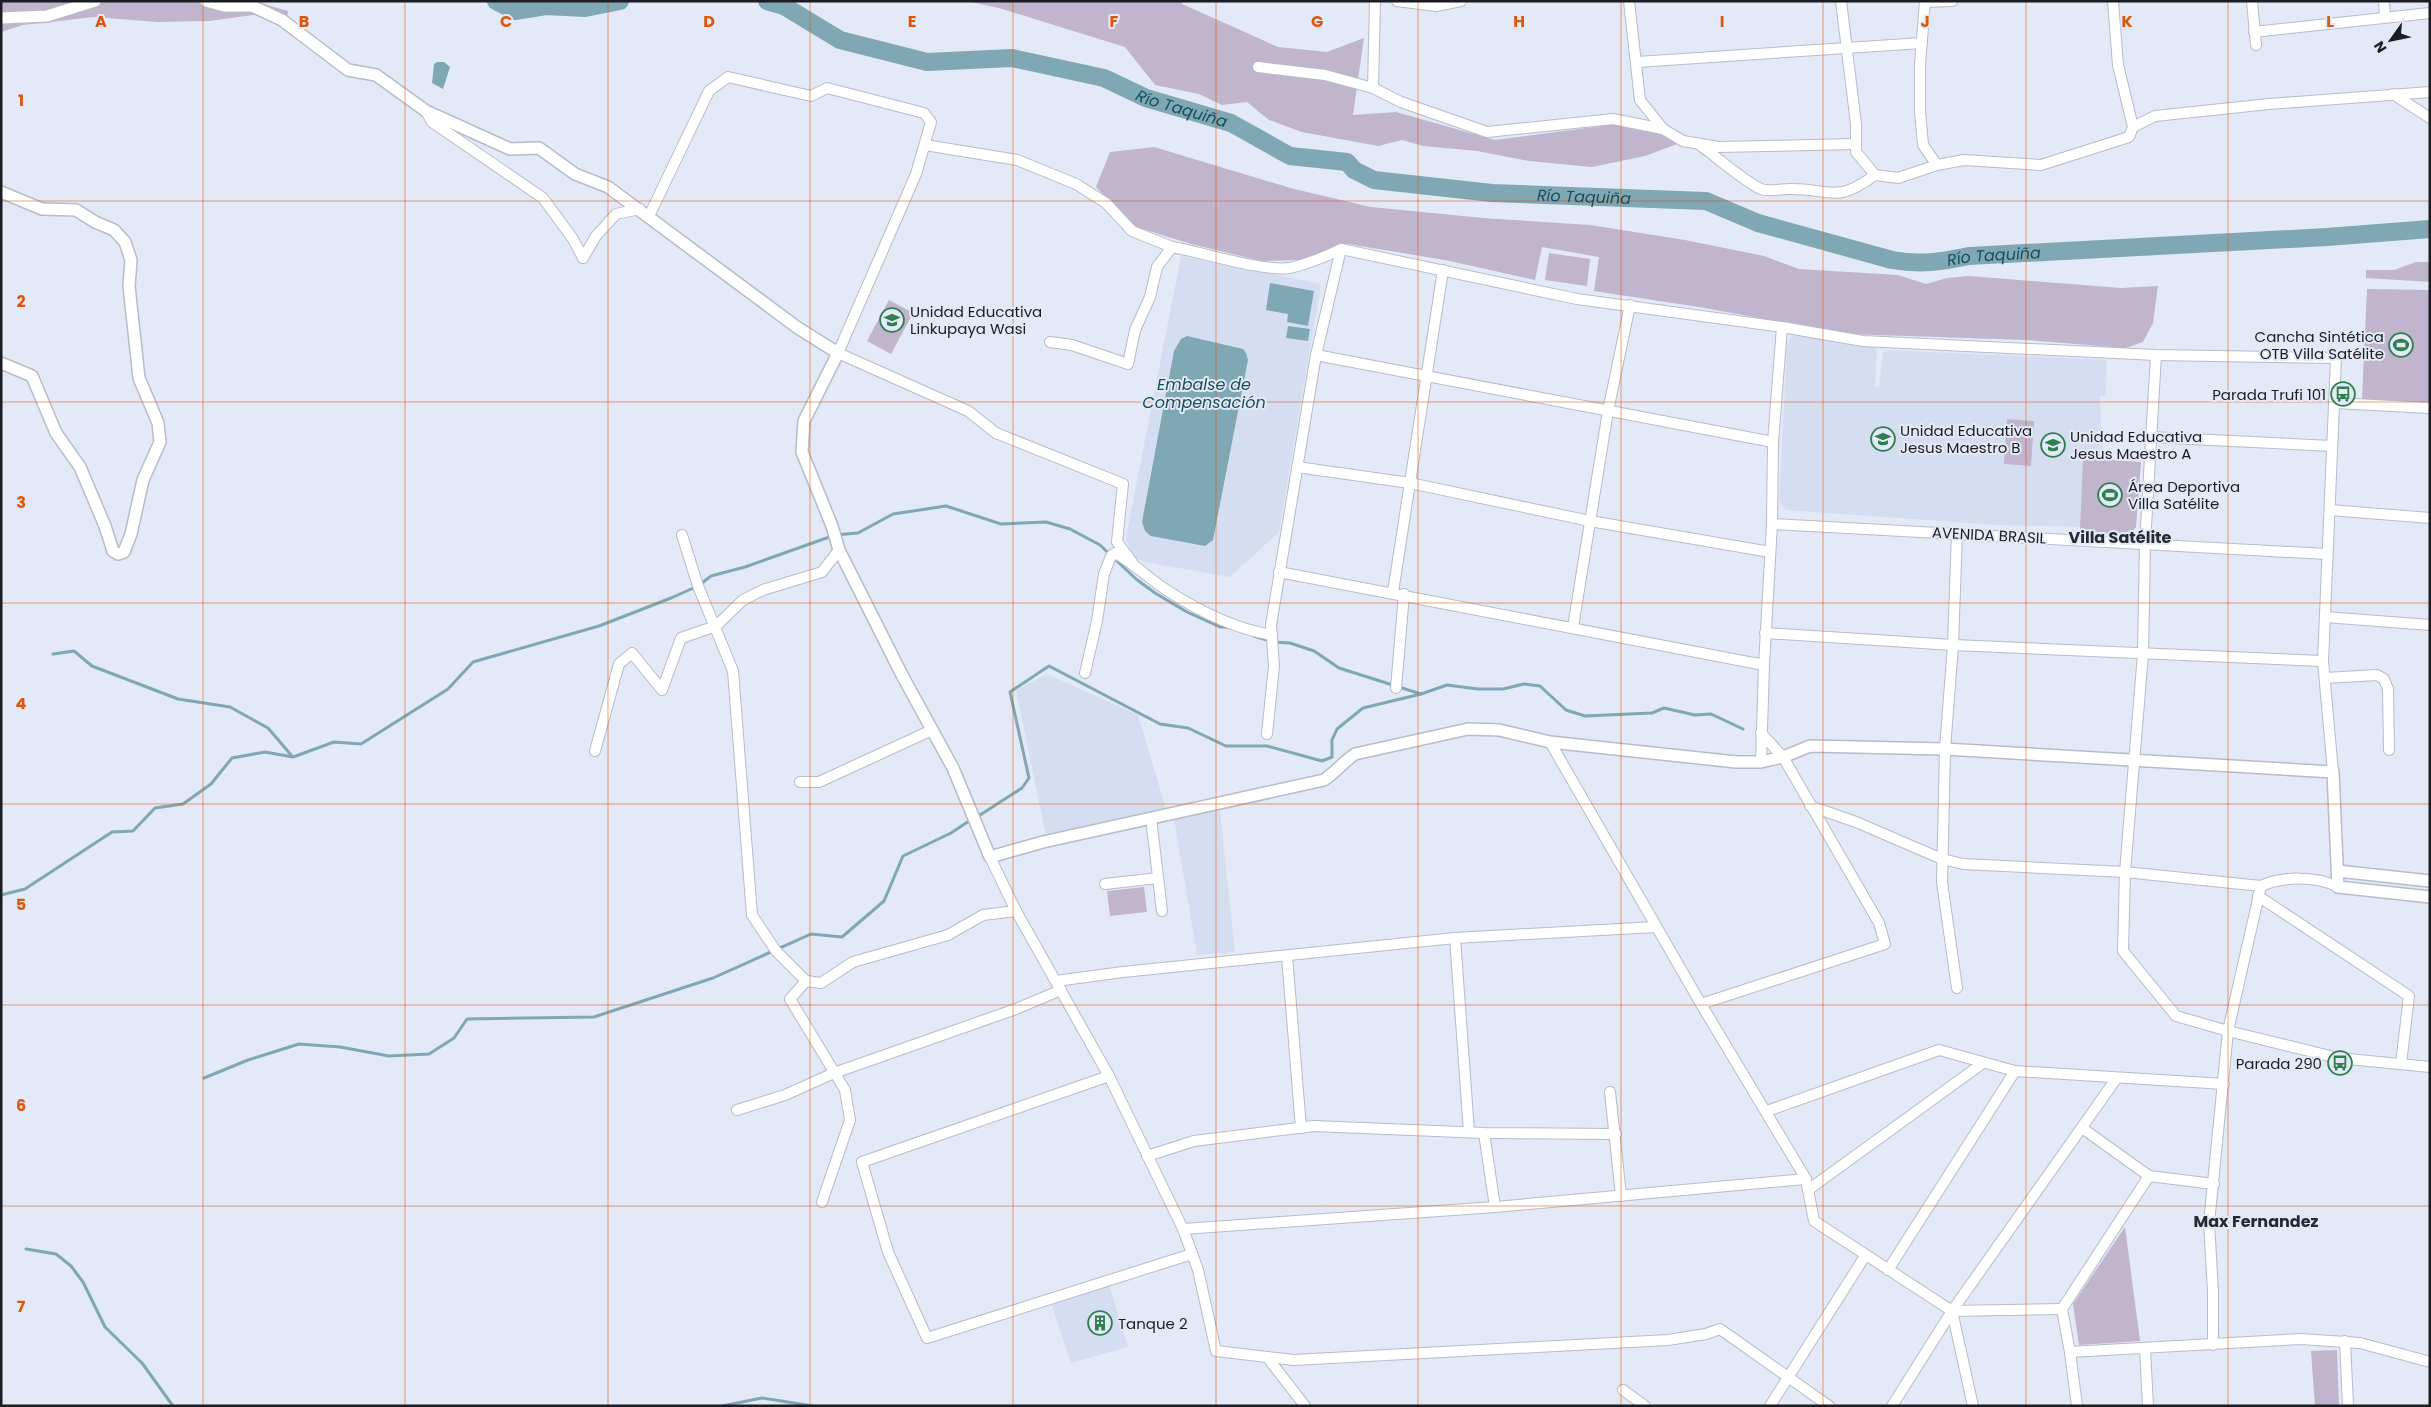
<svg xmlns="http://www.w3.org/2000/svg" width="2431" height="1407" viewBox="0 0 2431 1407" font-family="Poppins,sans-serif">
	<rect width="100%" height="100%" fill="#e3e9f6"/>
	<g fill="#d5def1">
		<path d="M1181 256 1321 284 1279 532 1230 577 1144 562 1131 556 1126 537Z"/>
		<path d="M1797 334 1877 347 1875 387H1879L1883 353 1889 350 2107 360 2106 395 2100 396 2102 456 2084 453 2081 527 1996 525 1786 510 1779 501 1787 346 1790 338Z"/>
		<path d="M1047 674 1138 715 1166 809 1046 836 1016 690Z"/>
		<path d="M1220 810 1235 952 1197 955 1174 819Z"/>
		<path d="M1109 1284 1128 1347 1071 1363 1051 1303Z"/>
	</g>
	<g fill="#c1b4cd">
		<path d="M1 1H253L288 11 287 19 253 15 209 21 157 22 94 17 23 25 1 32Z"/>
		<path d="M966 1H1182V4L1278 47 1327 52 1364 38 1353 115 1396 112 1495 140 1617 124 1664 134 1680 143 1645 156 1592 167 1529 161 1477 151 1423 146 1402 140 1378 146 1302 132 1269 120 1247 102 1222 105 1199 94 1155 85 1125 47 999 8Z"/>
		<path d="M1154 147 1294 189 1371 207 1483 218 1590 225 1685 240 1764 256 1799 269 1898 275 1926 284 1947 278 1969 276 2121 288 2158 286 2153 323 2143 342 2125 348 2027 340 1848 334 1699 307 1594 291 1599 257 1542 247 1535 280 1445 260 1348 244 1299 260 1262 261 1191 244 1133 226 1096 187 1110 152Z"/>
		<path d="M1549 253 1590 259 1587 286 1545 280Z"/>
		<path d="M2416 262H2430V282L2366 278V270H2394Z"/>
		<path d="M2367 289 2430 290V404L2362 400Z"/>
		<path d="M889 300 913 313 891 354 867 341Z"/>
		<path d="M2007 419 2034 421 2031 466 2004 464Z"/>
		<path d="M2083 458 2141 462 2136 527 2130 535 2080 531Z"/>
		<path d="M1144 887 1147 912 1110 916 1107 891Z"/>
		<path d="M2125 1227 2140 1341 2079 1345 2073 1304Z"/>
		<path d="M2337 1350 2339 1406H2315L2311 1351Z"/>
	</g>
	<g fill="#7fa7b4">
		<path d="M437 62H444L450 67 443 89 432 83 434 64Z"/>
		<path d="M1270 283 1314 291 1308 326 1287 322 1288 314 1266 310Z"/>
		<path d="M1288 326 1310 329 1308 341 1286 338Z"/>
		<path d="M1187 336 1243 349 1246 353 1248 360 1213 540 1205 546 1151 536 1145 531 1142 522 1174 351 1181 339Z"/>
	</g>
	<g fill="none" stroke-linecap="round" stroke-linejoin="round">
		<g stroke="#7fa7b4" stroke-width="3">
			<path d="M1254 636 1273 642 1290 643 1314 651 1339 668 1421 694 1447 685 1478 689H1503L1524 684 1540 686 1566 710 1585 716 1652 713 1664 708 1695 715 1711 714 1743 729"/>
			<path d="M53 654 74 651 92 666 178 699 230 707 268 728 292 756"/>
			<path d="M980 815 1022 788 1029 778 1010 692 1049 666 1160 724 1188 728 1226 746H1267L1322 761 1332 757V740L1337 729 1363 708 1421 694"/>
			<path d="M1 895 25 889 112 832 133 831 155 808 183 804 211 784 232 758 265 752 293 757 334 742 361 744 448 689 473 662 599 626 671 598 698 586 711 576 745 567 835 535 858 533 893 514 946 506 1001 524 1046 522 1070 529 1100 545 1136 579 1155 593 1187 612 1220 627H1230"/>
			<path d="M204 1078 248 1060 299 1044 340 1047 389 1056 429 1054 454 1038 467 1019 594 1017 713 978 811 934 842 937 884 901 903 856 951 833 969 821"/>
			<path d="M26 1249 56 1254 71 1266 83 1282 105 1327 142 1363 173 1406"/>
			<path d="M722 1406 762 1398 813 1406"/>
		</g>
		<g stroke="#7fa7b4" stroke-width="18">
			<path d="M496 1 515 11 546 6 585 8 620 1"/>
			<path id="s1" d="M767 1 784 6 840 40 927 62 1012 58 1104 78 1146 98 1231 123 1290 156 1347 162 1354 170 1374 180 1492 193 1706 201 1758 223 1892 260C1921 265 1940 262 1969 256L2327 237 2430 229"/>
		</g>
		<g stroke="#b6bcc8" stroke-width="12">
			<g id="minor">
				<path d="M1397 1 1436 6 1461 1"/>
				<path d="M1629 1 1640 100 1663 129"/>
				<path d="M1841 1 1856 124V152L1875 175 1898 178 1937 165 1964 160 2041 165 2129 137 2133 127 2118 65 2113 1"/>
				<path d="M1925 1 1920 64V111L1923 145 1937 165"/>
				<path d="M2252 1 2256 45"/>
				<path d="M2384 1 2385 17"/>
				<path d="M1925 2 1952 1"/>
				<path d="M2254 32 2430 13"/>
				<path d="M1637 62 1922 43"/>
				<path d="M1258 67 1325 75 1373 88 1401 102 1487 132 1613 119 1663 129 1683 141 1718 147 1855 144"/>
				<path d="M1373 88 1375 1"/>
				<path d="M2393 94 2430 118"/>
				<path d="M426 111 432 122 543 198 573 239 583 258"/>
				<path d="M2133 127 2155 116 2269 104 2430 92"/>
				<path d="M925 145 1017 160 1076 184 1106 203 1132 231 1172 247"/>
				<path d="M1701 146C1717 157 1745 182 1761 189 1769 192 1780 189 1788 189 1832 188 1834 205 1875 175"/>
				<path d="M649 216 709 91 728 77 811 96 827 88 924 113 931 122 916 174 838 353 968 411 996 433 1123 484 1117 542 1132 562"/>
				<path d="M583 258 596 236 616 214 640 209"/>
				<path d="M1050 342 1072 345 1128 364 1135 330 1150 297 1157 267 1172 247C1201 252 1264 272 1290 268 1307 264 1325 257 1341 249L1577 299 1782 327 1863 341 2156 355 2336 358 2323 661 2333 772"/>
				<path d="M1316 355 1773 442"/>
				<path d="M2156 355 2145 544 2143 654 2125 872 2123 951 2176 1016 2228 1031 2338 1058 2430 1067"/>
				<path d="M2335 403 2430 408"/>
				<path d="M2150 437 2332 446"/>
				<path d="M1297 467 1410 483 1590 521 1770 552"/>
				<path d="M2330 510 2430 518"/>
				<path d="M1772 524 2326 554"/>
				<path d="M682 535 698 586 733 671 752 915 776 951 806 981 790 999 845 1090 850 1120 822 1202"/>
				<path d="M1279 572 1764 665"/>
				<path d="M1393 592 1443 270"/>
				<path d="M2325 617 2430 625"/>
				<path d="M1573 627 1608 411 1630 305"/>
				<path d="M1765 633 1953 645 2323 661"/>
				<path d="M1085 673 1097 621 1104 574 1111 556 1115 553C1134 563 1148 578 1165 589 1197 610 1235 629 1272 635"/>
				<path d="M2325 678 2377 675 2384 679 2388 689 2389 750"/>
				<path d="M1396 688 1404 594"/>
				<path d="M1267 734 1274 666 1271 625 1316 355 1341 249"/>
				<path d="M1550 742 1701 1004 1806 1179 1814 1221 1952 1311 1973 1406"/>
				<path d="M595 751 619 664 632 653 662 690 681 638 716 626 743 600 763 590 822 572 839 550"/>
				<path d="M1761 762 1764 665 1772 524 1773 442 1782 327"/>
				<path d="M800 782H819L932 730"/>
				<path d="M1810 806 1856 822 1942 859 1963 864 2125 872 2261 886C2283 876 2317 876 2338 887"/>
				<path d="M1151 818 1162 911"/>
				<path d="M990 857 1016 911 1109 1076 1183 1229 1198 1270 1216 1351 1267 1357"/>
				<path d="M1105 884 1158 878"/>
				<path d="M2258 896 2409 996 2401 1064"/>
				<path d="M1455 938 1469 1132"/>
				<path d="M1287 956 1301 1128"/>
				<path d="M806 981 821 983 853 962 948 935 983 915 1016 911"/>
				<path d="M1056 981 1123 972 1455 938 1656 927"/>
				<path d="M1957 988 1942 882 1945 749 1953 645 1957 533"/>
				<path d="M1701 1004 1885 944 1879 923 1783 757 1761 733"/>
				<path d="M1109 1076 862 1162 888 1252 927 1338 1192 1254"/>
				<path d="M1610 1092 1621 1196"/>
				<path d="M737 1110 785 1095 834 1073 1016 1009 1061 990"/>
				<path d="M1767 1111 1939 1050 2015 1071 2224 1084"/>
				<path d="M2082 1128 2149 1176 2214 1184"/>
				<path d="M1484 1133 1495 1207"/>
				<path d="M1147 1156 1194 1141 1314 1126 1484 1133 1616 1134"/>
				<path d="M2149 1176 2062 1309 2070 1352 2301 1339 2360 1343 2430 1362"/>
				<path d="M1808 1190 1983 1063"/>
				<path d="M1183 1229 1495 1207 1806 1179"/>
				<path d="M1888 1270 2015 1071"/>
				<path d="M1952 1311 2062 1309"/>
				<path d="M2345 1341 2348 1406"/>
				<path d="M2213 1345V1291L2209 1223 2228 1031 2261 886"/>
				<path d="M2145 1349 2148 1406"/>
				<path d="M2070 1352 2077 1406"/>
				<path d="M1623 1390 1645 1406"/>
				<path d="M1305 1406 1267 1357 1294 1360 1668 1340 1706 1334 1720 1329 1829 1406"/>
				<path d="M1770 1406 1865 1256"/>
				<path d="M1892 1406 1952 1311 2116 1079"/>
			</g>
		</g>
		<g stroke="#b6bcc8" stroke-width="14">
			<g id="tertiary">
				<path d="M206 1 224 6H252L282 20 348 70 376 75 426 111 510 149 539 148 575 174 608 187 798 328 838 353 804 421 802 452 832 526 839 550 902 675 953 768 990 857 1043 842 1324 780C1336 772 1343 762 1355 754L1468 729 1499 730 1550 742 1736 762H1761L1783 757 1810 746 1945 749 2333 772 2338 887 2430 897"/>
				<path d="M1 18 47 16 95 1"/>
				<path d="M1 192 42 209 76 210 95 222 114 230 125 242 131 260 129 286 139 378 158 423 160 442 143 480 131 534 124 552 118 554 113 551 105 526 80 467 56 433 32 376 1 363"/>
				<path d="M2338 871 2430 881"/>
			</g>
		</g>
		<use href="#minor" stroke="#fff" stroke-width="10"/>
		<use href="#tertiary" stroke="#fff" stroke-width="11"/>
	</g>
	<path fill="none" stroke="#de560d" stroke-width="1" stroke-opacity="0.55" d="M203 1V1406M405 1V1406M608 1V1406M810 1V1406M1013 1V1406M1216 1V1406M1418 1V1406M1621 1V1406M1823 1V1406M2026 1V1406M2228 1V1406M1 201H2430M1 402H2430M1 603H2430M1 804H2430M1 1005H2430M1 1206H2430"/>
	<defs>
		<g id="school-ring" transform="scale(1.25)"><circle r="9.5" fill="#e3e9f6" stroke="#307f50" stroke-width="1.5"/><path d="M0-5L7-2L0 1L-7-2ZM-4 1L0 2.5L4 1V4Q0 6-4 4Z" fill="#307f50"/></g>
		<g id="stadium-ring" transform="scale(1.25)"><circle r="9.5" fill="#e3e9f6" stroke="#307f50" stroke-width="1.5"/><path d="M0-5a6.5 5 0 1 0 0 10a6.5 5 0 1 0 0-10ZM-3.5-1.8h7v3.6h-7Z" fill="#307f50"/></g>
		<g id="bus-ring" transform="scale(1.25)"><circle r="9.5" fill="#e3e9f6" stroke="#307f50" stroke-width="1.5"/><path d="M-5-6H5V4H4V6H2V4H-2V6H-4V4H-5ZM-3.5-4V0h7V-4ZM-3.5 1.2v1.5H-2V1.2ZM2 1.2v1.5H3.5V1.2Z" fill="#307f50"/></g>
		<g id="building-ring" transform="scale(1.25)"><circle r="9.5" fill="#e3e9f6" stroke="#307f50" stroke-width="1.5"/><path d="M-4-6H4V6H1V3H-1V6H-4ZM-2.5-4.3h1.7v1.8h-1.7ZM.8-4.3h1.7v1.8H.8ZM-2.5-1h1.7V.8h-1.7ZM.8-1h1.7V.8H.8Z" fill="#307f50"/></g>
	</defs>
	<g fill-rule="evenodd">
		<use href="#school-ring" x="892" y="320"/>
		<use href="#stadium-ring" x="2401" y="345"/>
		<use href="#bus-ring" x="2343" y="394"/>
		<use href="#school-ring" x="1883" y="439"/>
		<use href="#school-ring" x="2053" y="445"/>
		<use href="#stadium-ring" x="2110" y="495"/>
		<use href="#bus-ring" x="2340" y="1063"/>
		<use href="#building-ring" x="1100" y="1323"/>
	</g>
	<g text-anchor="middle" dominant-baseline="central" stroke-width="4" stroke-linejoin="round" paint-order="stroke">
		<g font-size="15" fill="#1b1d22" stroke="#e3e9f6" text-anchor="start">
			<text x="910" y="311">Unidad Educativa<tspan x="910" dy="17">Linkupaya Wasi</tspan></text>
			<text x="2384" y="336" text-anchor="end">Cancha Sintética<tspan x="2384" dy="17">OTB Villa Satélite</tspan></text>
			<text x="2326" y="394" text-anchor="end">Parada Trufi 101</text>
			<text x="1900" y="430">Unidad Educativa<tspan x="1900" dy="17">Jesus Maestro B</tspan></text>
			<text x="2070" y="436">Unidad Educativa<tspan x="2070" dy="17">Jesus Maestro A</tspan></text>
			<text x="2128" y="486">Área Deportiva<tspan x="2128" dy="17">Villa Satélite</tspan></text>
			<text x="2322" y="1063" text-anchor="end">Parada 290</text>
			<text x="1118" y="1323">Tanque 2</text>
		</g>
		<g font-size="15" fill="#1b1d22" stroke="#e3e9f6">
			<text transform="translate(1989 535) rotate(3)">AVENIDA BRASIL</text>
		</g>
		<g font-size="16" font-style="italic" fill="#164e5e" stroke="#e3e9f6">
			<text stroke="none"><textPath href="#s1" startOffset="436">Río Taquiña</textPath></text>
			<text stroke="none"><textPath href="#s1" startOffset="856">Río Taquiña</textPath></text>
			<text stroke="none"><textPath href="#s1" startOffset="1276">Río Taquiña</textPath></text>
			<text x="1204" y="384">Embalse de<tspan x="1204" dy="18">Compensación</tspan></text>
		</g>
		<g font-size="16" font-weight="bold" fill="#252932" stroke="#e3e9f6">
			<text x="2120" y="537">Villa Satélite</text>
			<text x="2256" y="1221">Max Fernandez</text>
		</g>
	</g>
	<g font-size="16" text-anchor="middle" font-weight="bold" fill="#de560d" stroke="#e3e9f6" stroke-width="4" stroke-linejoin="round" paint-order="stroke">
		<text x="101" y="27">A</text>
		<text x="304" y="27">B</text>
		<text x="506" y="27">C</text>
		<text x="709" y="27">D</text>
		<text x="912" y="27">E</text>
		<text x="1114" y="27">F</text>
		<text x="1317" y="27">G</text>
		<text x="1519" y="27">H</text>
		<text x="1722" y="27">I</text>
		<text x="1925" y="27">J</text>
		<text x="2127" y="27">K</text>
		<text x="2330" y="27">L</text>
		<text x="21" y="106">1</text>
		<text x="21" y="307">2</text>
		<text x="21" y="508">3</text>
		<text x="21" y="709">4</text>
		<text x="21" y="910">5</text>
		<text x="21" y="1111">6</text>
		<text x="21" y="1312">7</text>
	</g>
	<rect width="2431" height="1407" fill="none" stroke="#1b1d22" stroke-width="5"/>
	<g transform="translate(2391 40) rotate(237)" stroke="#e3e9f6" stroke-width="4" paint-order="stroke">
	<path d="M0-4L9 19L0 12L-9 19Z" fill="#1b1d22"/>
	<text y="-8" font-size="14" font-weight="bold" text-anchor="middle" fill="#1b1d22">N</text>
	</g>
</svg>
